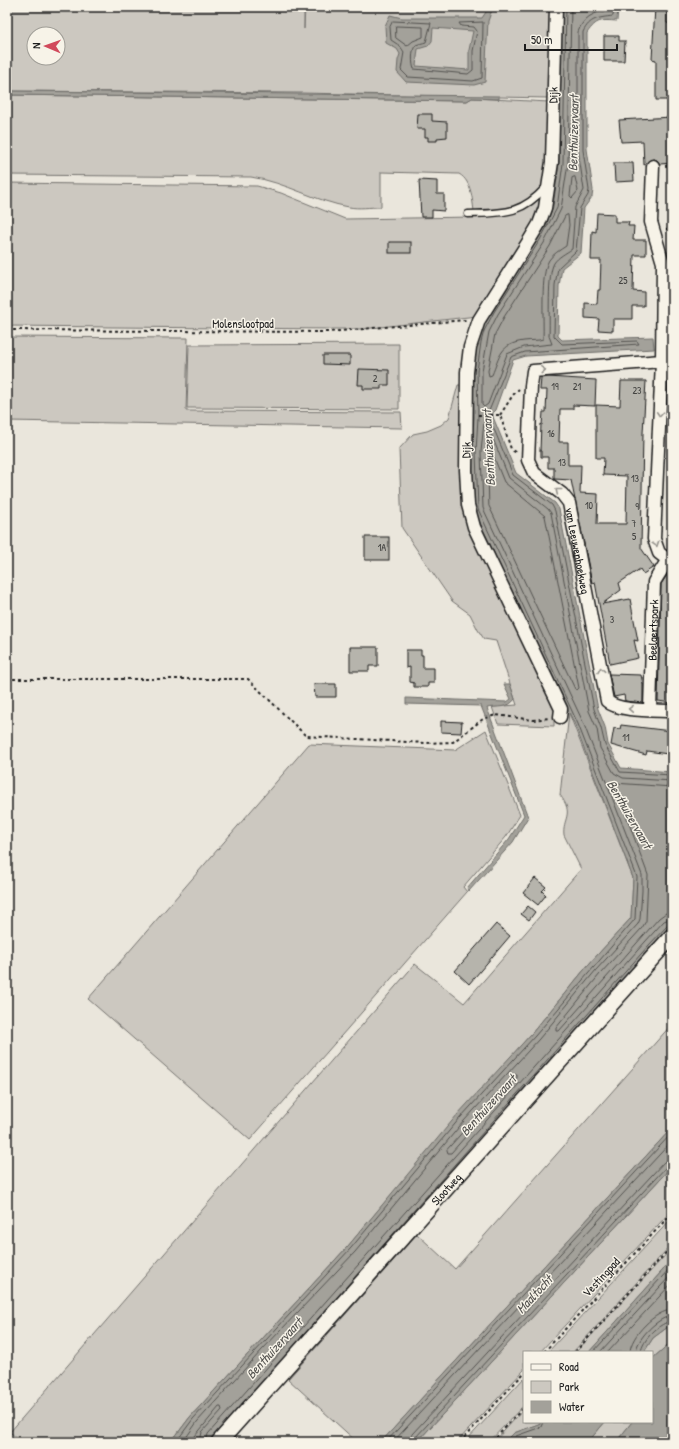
<svg xmlns="http://www.w3.org/2000/svg" width="679" height="1449" viewBox="0 0 679 1449" font-family="'Patrick Hand',sans-serif">
	<rect width="100%" height="100%" fill="#eae6dc"/>
	<filter id="ink" filterUnits="userSpaceOnUse"><feTurbulence type="fractalNoise" baseFrequency=".025" numOctaves="2"/><feDisplacementMap in="SourceGraphic" scale="8" xChannelSelector="R" yChannelSelector="G"/><feConvolveMatrix kernelMatrix="1 2 1 2 8 2 1 2 1" color-interpolation-filters="sRGB"/></filter>
	<g filter="url(#ink)">
		<g fill="#ccc8c0" stroke="#74726e" fill-rule="evenodd">
			<path d="M7 7H304V29L305 7H552L548 98 301 93 7 91ZM34 34H58V58H34Z"/>
			<path d="M7 95 467 101 472 98 549 102 546 163 538 216 477 316 363 329H333L7 326V183L257 186 281 193 345 219 475 217C472 202 473 182 459 174L381 172V207C370 207 359 209 349 207 317 202 285 182 251 177L7 175Z"/>
			<path d="M7 337 188 338 186 411 401 412 402 428 7 421Z"/>
			<path d="M399 344V409L187 408 189 345Z"/>
			<path d="M458 385H461L463 509 465 519 554 704V726L498 724 492 707 517 705 496 641 484 639 478 630 470 614 452 601 402 528 399 449 413 434 427 431 441 425 449 418Z"/>
			<path d="M569 713 633 878 631 918 589 964 532 1033 438 1139 348 1246 190 1417 171 1442H21L10 1432 415 964 464 1003 581 869 564 835C562 818 575 815 560 795Z"/>
			<path d="M486 730 520 815 506 837 463 887 467 892 250 1140 88 999 309 744 455 750Z"/>
			<path d="M672 1024V1128L381 1442H357L288 1379 417 1234 455 1269Z"/>
			<path d="M672 1166V1210L540 1352H524V1370L457 1442H417Z"/>
			<path d="M672 1218V1244L573 1352H548Z"/>
			<path d="M672 1248V1260L589 1352H576Z"/>
			<path d="M672 1324V1341L652 1359V1352H644L653 1338Z"/>
			<path d="M524 1378V1405L489 1442H465Z"/>
			<path d="M524 1409V1422H544L514 1433 505 1442H494Z"/>
			<path d="M605 1422H632L616 1442H588Z"/>
		</g>
		<g fill="#a3a19a" stroke="#6d6c68" fill-rule="evenodd">
			<path d="M486 7H493L488 21 485 82 474 85 406 82 397 72 398 60 400 54 397 49 386 43 385 26 390 15 402 18H482L486 12ZM433 28 473 31 469 50V70L416 66 418 49 428 46 432 41Z"/>
			<path d="M562 7H628L618 8 617 21C601 20 597 19 587 33V149L593 190 592 197 584 208 581 253 562 268 559 286 558 336 562 340 653 337 654 349 526 356 513 360 495 410 493 412V417L516 473 555 503 559 509 598 709 605 727 608 744 621 768 672 772V923L670 929 213 1442H171L190 1417 348 1246 457 1115 532 1033 589 964 631 918 633 878 575 725 474 510 472 451 474 417 473 371 477 342 481 329 490 310 547 220 553 207 559 163Z"/>
			<path d="M7 91 499 96V99L472 98 467 101 7 95Z"/>
			<path d="M504 684H510L515 699C508 709 497 706 487 708L528 817 513 842 469 891 467 888 509 839 524 815 481 706 406 704V698L507 702 511 699Z"/>
			<path d="M672 1128V1166L417 1442H381Z"/>
			<path d="M672 1260V1324L653 1338 644 1352H589Z"/>
			<path d="M672 1341V1442H616L632 1422H652V1359Z"/>
			<path d="M544 1422H605L588 1442H505L514 1433Z"/>
		</g>
		<g fill="none" stroke-linecap="round" stroke-linejoin="round">
			<g stroke="#52514e" stroke-width="1">
				<path d="M571 7 568 163 561 209 544 243 498 314 489 332 482 371V405L484 407 488 404 507 354 524 347 552 344 549 336C550 321 547 275 554 263 558 257 566 253 572 249L575 207 584 190 578 150V32C583 18 593 12 607 11L609 7"/>
				<path d="M614 7 613 16C598 18 590 18 583 32V150L589 190 588 195 580 208 576 251 558 268 555 285 554 336 562 344 637 341 639 344 525 352 511 357 489 411V417L513 475 552 505 555 511 594 709 601 728 605 745 620 772 672 775"/>
				<path d="M393 21 431 23 426 42C423 43 418 44 416 45 411 49 412 65 414 69L468 74 473 70V51L477 31 474 27 461 26 459 23 483 22 482 78 473 81 408 77 401 70 404 52 400 46 391 40 390 27Z"/>
				<path d="M396 26 423 27V37L413 41 407 46 396 38Z"/>
				<path d="M575 177 578 191 572 198 570 196 572 178Z"/>
				<path d="M568 215 569 225 566 246C560 250 553 254 549 260 540 275 544 320 543 339 538 341 531 340 524 341 500 344 500 356 492 375L489 376 488 371 495 334 504 317 550 246 565 216Z"/>
				<path d="M488 449 491 450 504 482 545 516 579 688 577 690 575 689 489 506Z"/>
				<path d="M672 787 614 783 648 875 646 921 642 928 600 974 556 1028V1031H559L659 918 666 913 672 912"/>
				<path d="M514 1075H517V1078L451 1153H448L447 1150Z"/>
				<path d="M593 1352 672 1266"/>
				<path d="M600 1352 672 1274"/>
				<path d="M608 1352 672 1283"/>
				<path d="M630 1352C630 1336 656 1310 672 1310"/>
				<path d="M636 1352C636 1339 659 1316 672 1316"/>
				<path d="M641 1352C642 1340 660 1322 672 1321"/>
				<path d="M238 1409 649 945 668 925 672 923"/>
				<path d="M176 1442 193 1419 351 1248 460 1118 535 1036 635 919 637 877 578 724 478 509 476 452 478 417 477 371 481 342 484 331 494 312 540 240 557 208 563 163 566 7"/>
				<path d="M183 1442 197 1422 262 1350 355 1252 464 1121 539 1039 596 970 638 924 640 919 642 891V875L583 722 483 508 481 452 484 422 487 424 509 478 548 509 551 513 589 711 597 729 600 748 614 773 623 778 672 781"/>
				<path d="M190 1442 219 1407H221L222 1410 202 1432 200 1442"/>
				<path d="M206 1442 208 1434 645 942 664 921 672 918"/>
				<path d="M386 1442 672 1133"/>
				<path d="M393 1442 672 1141"/>
				<path d="M409 1442 412 1434 664 1162 672 1159"/>
				<path d="M414 1442 415 1438 667 1166 672 1164"/>
				<path d="M511 1442 516 1436 541 1427 543 1422"/>
			</g>
		</g>
		<g fill="#b6b4ac" stroke="#1c1c1c">
			<path d="M655 7H667V23L672 24V100H656V60L652 59Z"/>
			<path d="M604 36H619V41H625L624 61H604Z"/>
			<path d="M418 114H432V121L447 122V137L437 138V141H428V137H425V129H417Z"/>
			<path d="M672 117V163L660 164 657 160 653 159 644 165 643 141 621 142 619 120Z"/>
			<path d="M614 163H633L634 181 615 182Z"/>
			<path d="M419 180 437 181V194H444V211L432 210V217H421Z"/>
			<path d="M597 213 615 214V222H629L628 226H634L633 240H646V255H634L633 291 644 292V306H632V319H613V331L598 330 599 319 585 318V303L597 304 598 290H600L601 260H591L592 231 596 232Z"/>
			<rect x="389" y="242" width="22" height="11"/>
			<path d="M323 355H350V365L323 364Z"/>
			<path d="M359 369 389 370V385H381V389H363V385H358Z"/>
			<path d="M548 377 596 380 595 406 573 405V409H560L559 442H568V465H581L580 493 598 494 597 524H626L627 476 603 475 604 458H596V405L620 406 621 381H646L643 433 641 548 654 567 643 574 640 569 619 583 621 590 602 604 630 599 638 641 634 640 638 658 610 664 595 582 592 583 571 480 554 479V468H548V457H541V451H540L541 424 542 425 543 412H546L547 390H540L541 378Z"/>
			<rect x="365" y="537" width="24" height="23"/>
			<path d="M668 574H672V703L658 701 661 584Z"/>
			<path d="M350 647H378V666H369V671H350Z"/>
			<path d="M406 650H421V655H423V668H434V683H428V687H414V683L410 682V667L406 668Z"/>
			<path d="M609 674 641 675 643 684V703L625 701 624 695 614 697Z"/>
			<path d="M314 684H336V697H315Z"/>
			<path d="M441 721 462 722 461 733 441 732Z"/>
			<path d="M621 725 671 731 668 754 647 751 646 755 611 745 614 728 620 729Z"/>
			<path d="M535 878 546 887 542 891 546 895 538 905 523 893Z"/>
			<path d="M528 906 535 912 529 920 521 914Z"/>
			<path d="M496 924 510 936 469 984 455 971Z"/>
		</g>
		<g fill="none" stroke-linecap="round" stroke-linejoin="round">
			<g stroke="#1c1c1c" stroke-width="9">
				<path id="service" d="M468 214C503 213 521 215 546 187"/>
			</g>
			<g stroke="#1c1c1c" stroke-width="15">
				<g id="minor">
					<path d="M556 7 552 162 545 208 539 224 530 239 479 320 470 347 467 372 466 470 468 505 474 527 561 709 560 717"/>
					<path d="M653 166 651 222 663 263 662 361 654 539 659 553 672 563"/>
					<path id="s1" d="M662 361 533 371 531 386 528 460 534 473 562 494 569 503 607 701C618 712 656 710 672 711"/>
					<path id="s2" d="M650 709 654 582 667 561"/>
				</g>
			</g>
			<g stroke="#1c1c1c" stroke-width="18">
				<g id="tertiary">
					<path id="s3" d="M219 1442 672 936"/>
				</g>
			</g>
			<g stroke="#1c1c1c" stroke-width="2" stroke-dasharray="3 3" stroke-linecap="butt">
				<path d="M665 166 672 165"/>
				<path d="M666 229H672"/>
				<path d="M7 330 328 332 466 320"/>
				<path d="M478 415H500L511 449 516 453"/>
				<path d="M500 415 513 395 519 389"/>
				<path d="M7 679H248L306 736 425 743 453 742 483 719 496 715 533 720 549 718"/>
				<path d="M544 1352 672 1213"/>
				<path d="M575 1352 672 1246"/>
				<path d="M460 1442 524 1373"/>
				<path d="M492 1442 524 1407"/>
			</g>
			<use href="#service" stroke="#f7f3e8" stroke-width="6"/>
			<use href="#minor" stroke="#f7f3e8" stroke-width="12"/>
			<use href="#tertiary" stroke="#f7f3e8" stroke-width="15"/>
		</g>
		<defs><path id="oneway-chevron" d="M-2-3.5L2.5 0L-2 3.5" fill="none" stroke-width="1.6" stroke-linecap="round" stroke-linejoin="round"/></defs>
		<g stroke="#94928c">
			<use href="#oneway-chevron" transform="translate(543 370) rotate(-4)"/>
			<use href="#oneway-chevron" transform="translate(660 414) rotate(93)"/>
			<use href="#oneway-chevron" transform="translate(558 491) rotate(-141)"/>
			<use href="#oneway-chevron" transform="translate(656 544) rotate(72)"/>
			<use href="#oneway-chevron" transform="translate(601 670) rotate(-101)"/>
			<use href="#oneway-chevron" transform="translate(631 709) rotate(-177)"/>
		</g>
	</g>
	<g text-anchor="middle" dominant-baseline="central" stroke-width="3" stroke-linejoin="round" paint-order="stroke">
		<g font-size="10" fill="#424240">
			<text x="623" y="280">25</text>
			<text x="375" y="378">2</text>
			<text x="555" y="386">19</text>
			<text x="577" y="386">21</text>
			<text x="637" y="390">23</text>
			<text x="551" y="433">16</text>
			<text x="562" y="462">13</text>
			<text x="635" y="478">13</text>
			<text x="589" y="505">10</text>
			<text x="637" y="506">9</text>
			<text x="634" y="523">7</text>
			<text x="634" y="536">5</text>
			<text x="382" y="547">1A</text>
			<text x="612" y="619">3</text>
			<text x="626" y="737">11</text>
		</g>
		<g font-size="12" fill="#1c1c1c" stroke="#f7f3e8">
			<text transform="translate(553 95) rotate(-89)">Dijk</text>
			<text x="243" y="323">Molenslootpad</text>
			<text transform="translate(466 450) rotate(-89)">Dijk</text>
			<text stroke="none"><textPath href="#s1" startOffset="328">van Leeuwenhoekweg</textPath></text>
			<text stroke="none"><textPath href="#s2" startOffset="79">Beelaertspark</textPath></text>
			<text stroke="none"><textPath href="#s3" startOffset="340">Slootweg</textPath></text>
			<text transform="translate(601 1277) rotate(-47)">Vestingpad</text>
		</g>
		<g font-size="13" font-style="italic" fill="#52514e" stroke="#f7f3e8">
			<text transform="translate(573 133) rotate(-89)">Benthuizervaart</text>
			<text transform="translate(488 448) rotate(-93)">Benthuizervaart</text>
			<text transform="translate(630 814) rotate(60)">Benthuizervaart</text>
			<text transform="translate(488 1105) rotate(-48)">Benthuizervaart</text>
			<text transform="translate(534 1294) rotate(-47)">Maaltocht</text>
			<text transform="translate(274 1348) rotate(-48)">Benthuizervaart</text>
		</g>
	</g>
	<rect width="679" height="1449" fill="none" stroke="#f7f3e8" stroke-width="24"/>
	<rect x="12" y="12" width="655" height="1425" fill="none" stroke="#1c1c1c" stroke-width="1.5" filter="url(#ink)"/>
	<rect x="523" y="1351" width="130" height="72" fill="#f7f3e8" stroke="#9f9d96"/>
	<rect x="531" y="1364" width="20" height="6" fill="#f7f3e8" stroke="#9f9d96"/>
	<text x="559" y="1371" font-size="12" fill="#1c1c1c">Road</text>
	<rect x="531" y="1381" width="20" height="12" fill="#ccc8c0" stroke="#9f9d96"/>
	<text x="559" y="1391" font-size="12" fill="#1c1c1c">Park</text>
	<rect x="531" y="1401" width="20" height="12" fill="#a3a19a" stroke="#9f9d96"/>
	<text x="559" y="1411" font-size="12" fill="#1c1c1c">Water</text>
	<g transform="translate(46 46) rotate(272)"><circle r="19" fill="#f7f3e8" stroke="#9f9d96"/>
	<path d="M0-3L7 15L0 10L-7 15Z" fill="#d1495b"/>
	<text y="-6" font-size="11" font-weight="bold" text-anchor="middle" fill="#1c1c1c">N</text>
	</g>
	<path d="M525 44v6h92v-6" fill="none" stroke="#1c1c1c" stroke-width="2"/>
	<text x="531" y="44" font-size="12" fill="#1c1c1c" stroke="#f7f3e8" stroke-width="3" paint-order="stroke">50 m</text>
</svg>
